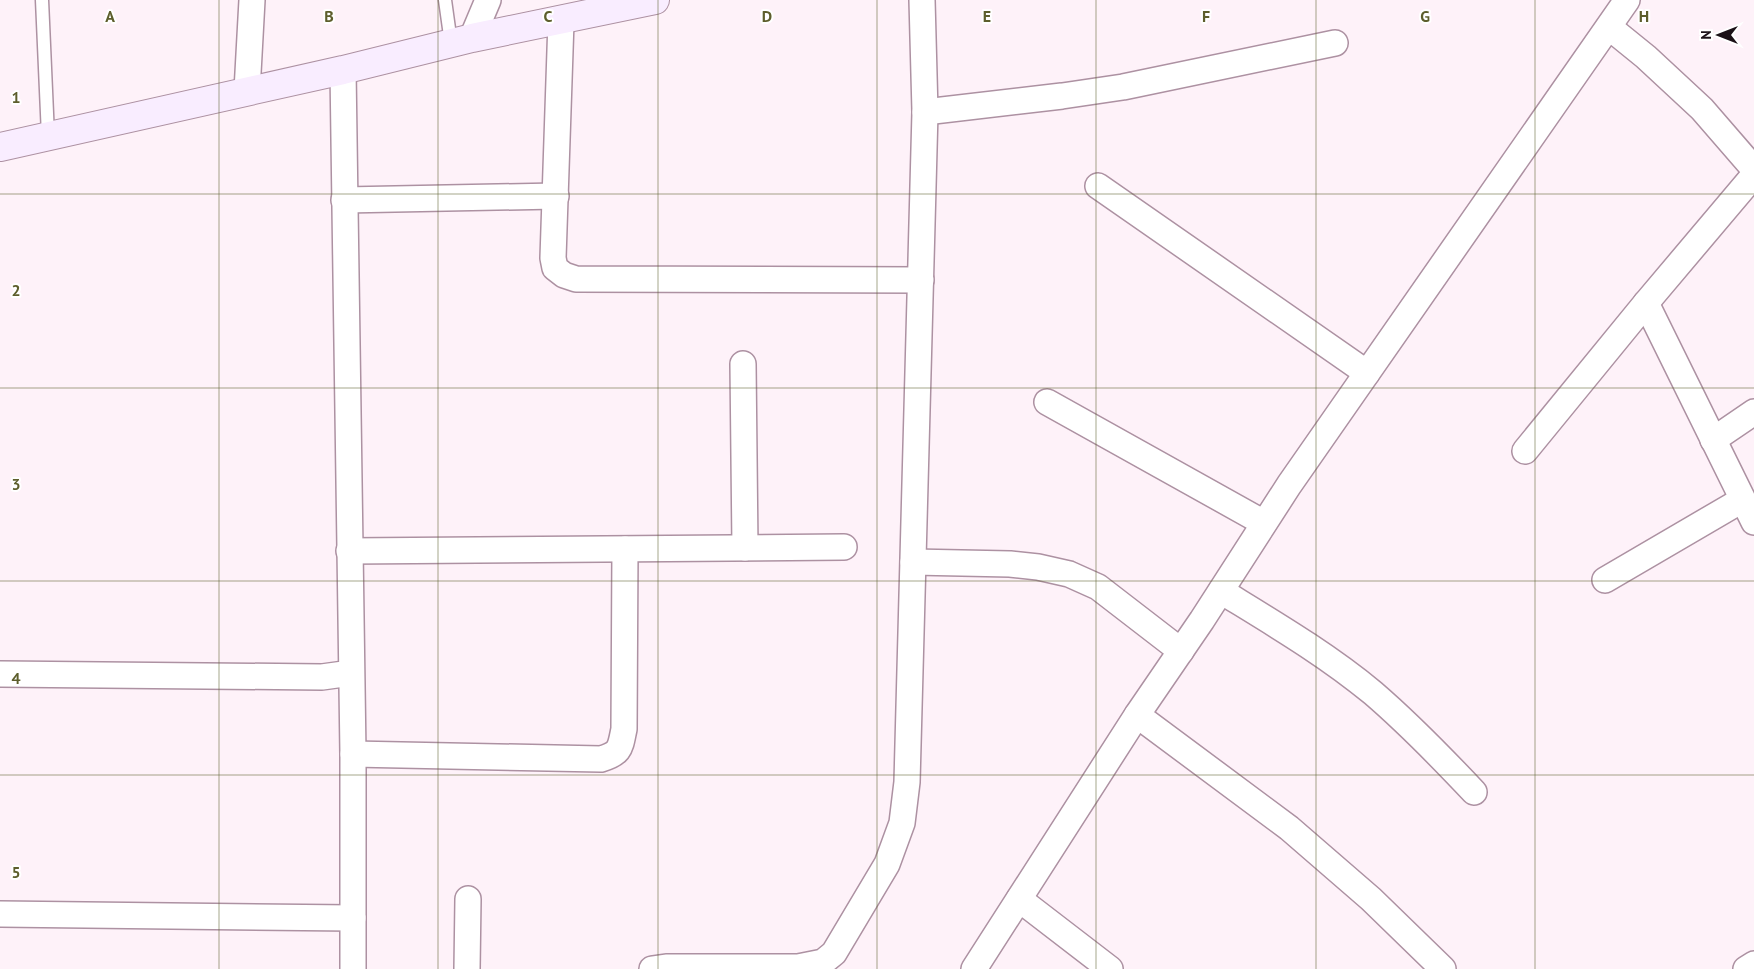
<svg xmlns="http://www.w3.org/2000/svg" width="1754" height="969" viewBox="0 0 1754 969" font-family="'PT Sans',sans-serif">
	<rect width="100%" height="100%" fill="#fef2f9"/>
	<g fill="none" stroke-linecap="round" stroke-linejoin="round">
		<g stroke="#ad91a2" stroke-width="15">
			<g id="lane">
				<path d="M42 0 48 136"/>
				<path d="M445 0 451 43"/>
			</g>
		</g>
		<g stroke="#ad91a2" stroke-width="28">
			<g id="street">
				<path d="M561 21 553 258 555 268 564 275 576 279 921 280"/>
				<path d="M1609 27 1646 57 1702 109 1754 169"/>
				<path d="M472 38 488 0"/>
				<path d="M343 70 353 754V969"/>
				<path d="M247 91 252 0"/>
				<path d="M925 112 1062 96 1123 87 1335 43"/>
				<path d="M1098 186 1367 373"/>
				<path d="M344 200 556 196"/>
				<path d="M1646 303 1754 522"/>
				<path d="M743 364 745 548"/>
				<path d="M1047 402 1264 523"/>
				<path d="M1713 440 1754 412"/>
				<path d="M1525 451 1646 303 1754 175"/>
				<path d="M349 551 844 547"/>
				<path d="M913 562 1010 564 1038 567 1069 574 1098 587 1181 651"/>
				<path d="M1605 580 1742 500"/>
				<path d="M1221 591C1273 623 1326 654 1373 693 1409 724 1442 758 1474 792"/>
				<path d="M0 674 322 677 351 673"/>
				<path d="M1137 715 1289 828 1371 899 1443 969"/>
				<path d="M353 754 601 759C621 753 620 748 624 729L625 549"/>
				<path d="M1019 899 1110 969"/>
				<path d="M0 914 353 918"/>
				<path d="M467 969 468 899"/>
				<path d="M652 969 666 967H798L823 962 834 953 887 864 902 823 907 782 925 112 922 0"/>
				<path d="M974 969 1137 715 1202 620 1289 485 1627 0"/>
				<path d="M1746 969 1754 964"/>
			</g>
		</g>
		<g stroke="#ad91a2" stroke-width="30">
			<path id="secondary" d="M0 147 343 70 472 38 655 0"/>
		</g>
		<use href="#lane" stroke="#fff" stroke-width="12"/>
		<use href="#street" stroke="#fff" stroke-width="25"/>
		<use href="#secondary" stroke="#f9edff" stroke-width="28"/>
	</g>
	<path fill="none" stroke="#5d5e2c" stroke-width="1" stroke-opacity="0.55" d="M219 0V969M438 0V969M658 0V969M877 0V969M1096 0V969M1316 0V969M1535 0V969M0 194H1754M0 388H1754M0 581H1754M0 775H1754"/>
	<g font-size="16" text-anchor="middle" font-weight="bold" fill="#5d5e2c" stroke="#fff" stroke-width="4" stroke-linejoin="round" paint-order="stroke">
		<text x="110" y="22">A</text>
		<text x="329" y="22">B</text>
		<text x="548" y="22">C</text>
		<text x="767" y="22">D</text>
		<text x="987" y="22">E</text>
		<text x="1206" y="22">F</text>
		<text x="1425" y="22">G</text>
		<text x="1644" y="22">H</text>
		<text x="16" y="103">1</text>
		<text x="16" y="296">2</text>
		<text x="16" y="490">3</text>
		<text x="16" y="684">4</text>
		<text x="16" y="878">5</text>
	</g>
	<g transform="translate(1719 35) rotate(270)" stroke="#ffffff" stroke-width="4" paint-order="stroke">
	<path d="M0-4L9 19L0 12L-9 19Z" fill="#1b1117"/>
	<text y="-8" font-size="14" font-weight="bold" text-anchor="middle" fill="#1b1117">N</text>
	</g>
</svg>
